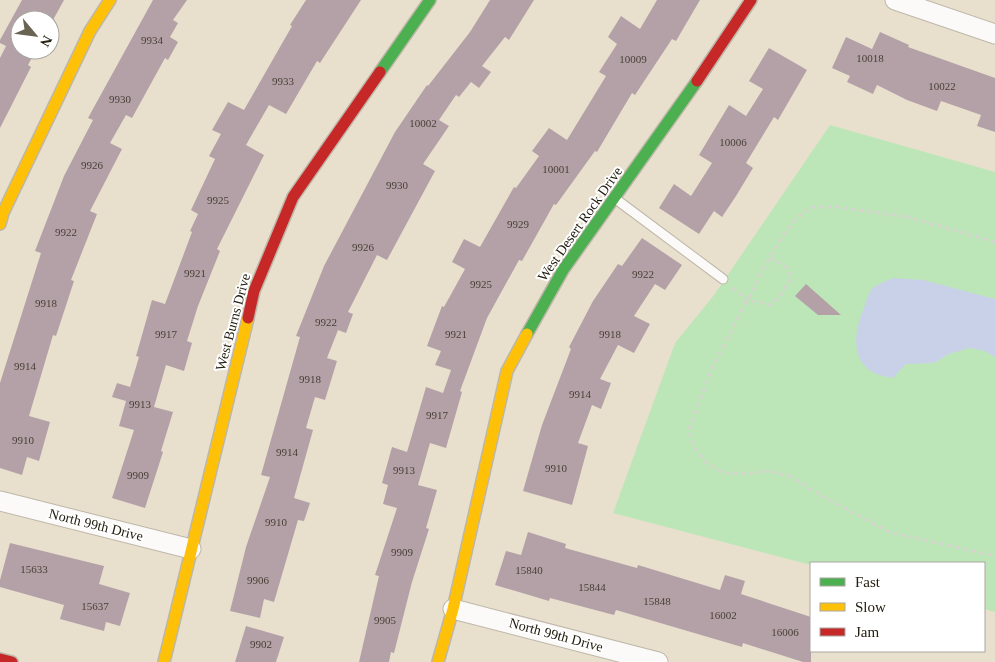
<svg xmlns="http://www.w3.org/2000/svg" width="995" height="662" viewBox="0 0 995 662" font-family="'Times New Roman',serif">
	<rect width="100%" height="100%" fill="#e8e0cd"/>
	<path fill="#bde6b8" d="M830 125 995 172V612L984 609V563H811V565L613 513 675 343 714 295Z"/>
	<path fill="#c8d1e8" d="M893 278 923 280 995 299V357L985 351 969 348 949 354 934 363 906 364 893 378C853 373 850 343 863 310 866 304 868 293 872 289 877 284 887 281 893 278Z"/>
	<g fill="#b4a1a7">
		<path d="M22 0H64L53 20H20V50H36L28 65 31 67 0 128V58L6 46 0 43V40Z"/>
		<path d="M153 0H187L173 20 178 23 170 37 178 42 168 60 165 58 132 118 126 115 110 143 122 149 90 211 97 214 71 280 74 281 56 336 53 335 29 416 50 422 39 461 27 457 22 475 0 468V383L41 253 35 251 64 176 93 120 88 118Z"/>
		<path d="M306 0H361L320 63 317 61 286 114 269 105 246 145 264 155 217 249 220 251 198 306 187 341 192 343 184 371 166 365 154 407 173 412 161 451 163 452 145 508 112 498 134 430 119 426 126 401 112 397 117 383 130 387 139 357 136 356 152 300 165 304 192 232 190 231 198 214 191 210 215 159 209 156 221 134 212 130 228 102 244 110 292 26 290 25Z"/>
		<path d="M490 0H534L509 40 505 37 482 66 491 72 479 88 471 82 459 97 456 95 439 120 449 126 423 164 435 171 387 260 377 255 348 312 353 314 346 333 338 330 327 358 337 361 325 400 315 397 306 428 313 430 294 498 310 503 304 521 298 520 274 602 264 599 260 618 230 611 246 547 270 477 261 475 300 337 296 336 324 266 395 132 427 85 428 86 470 32Z"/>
		<path d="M657 0H700L676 41 672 39 635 95 632 93 597 152 595 151 556 205 554 204 522 261 519 260 487 318 460 391 462 392 446 448 430 443 418 485 437 490 426 528 429 529 412 582 394 653 391 652 389 662H359L379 576 375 575 397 508 383 504 388 485 382 483 392 447 407 452 426 387 443 393 451 370 435 365 441 351 427 346 442 306 444 307 465 269 452 262 464 239 480 247 514 187 516 188 539 156 532 151 549 128 567 140 606 76 599 72 617 44 608 37 621 16 640 29Z"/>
		<path d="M880 32 909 45 908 47 995 78V132L977 126 981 115 941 101 937 111 907 100 877 85 873 94 847 82 850 76 832 68 846 37 872 49Z"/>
		<path d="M769 48 807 70 778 120 774 117 746 163 753 168 736 196 722 217 714 211 699 234 659 208 674 184 691 196 712 163 699 155 729 105 746 116 763 89 749 81Z"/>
		<path d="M642 238 682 265 665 290 655 284 634 316 650 324 634 353 618 345 600 379 611 383 601 409 592 405 578 443 588 446 572 505 523 491 542 425 571 349 569 347 593 301 618 264 622 266Z"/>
		<path d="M806 284 841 315H818L795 296Z"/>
		<path d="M528 532 566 544 565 548 637 568 638 565 720 590 725 575 745 581 741 594 811 617V662H803L743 643 742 647 616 610 614 615 550 598 549 601 495 585 506 551 521 555Z"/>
		<path d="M10 543 104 566 99 584 130 593 120 626 106 622 104 631 60 619 64 605 0 587V580Z"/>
		<path d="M246 626 284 637 276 662H235Z"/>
	</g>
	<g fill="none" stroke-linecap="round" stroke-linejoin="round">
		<g stroke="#beb7a9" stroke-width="11">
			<path id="lane" d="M617 200 723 279"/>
		</g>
		<g stroke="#beb7a9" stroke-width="21">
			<g id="street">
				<path d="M895 0 995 34"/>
				<path d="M0 501 191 549"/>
				<path d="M453 609 658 662"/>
			</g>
		</g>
		<g stroke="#beb7a9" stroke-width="14">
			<g id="fast">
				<path d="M380 72 430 0"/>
				<path d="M527 334 563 270 697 81"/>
			</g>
		</g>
		<g stroke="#beb7a9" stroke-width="14">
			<g id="slow">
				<path d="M0 224 3 213 90 31 110 0"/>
				<path d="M164 662 248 318"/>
				<path d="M438 662 453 609 507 371 527 334"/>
			</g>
		</g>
		<g stroke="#beb7a9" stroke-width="14">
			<g id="jam">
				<path d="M697 81 751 0"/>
				<path d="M248 318 254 291 293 197 380 72"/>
				<path d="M0 659 12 662"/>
			</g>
		</g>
		<g stroke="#d5d3cd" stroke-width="3" stroke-dasharray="4 4" stroke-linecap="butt">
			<path d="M995 242 908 217 837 207H811L797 218 783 235 767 262 712 368 689 429 692 442 698 453 708 464 724 473 743 474 769 471 792 477 813 491 889 532 995 556"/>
			<path d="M733 288 747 300 771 305 780 296 792 278 787 268 770 257"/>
		</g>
		<use href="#lane" stroke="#fcfaf8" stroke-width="9"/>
		<use href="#street" stroke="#fcfaf8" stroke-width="19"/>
		<use href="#fast" stroke="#4caf50" stroke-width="11"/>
		<use href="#slow" stroke="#ffc107" stroke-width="11"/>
		<use href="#jam" stroke="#c62828" stroke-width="11"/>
	</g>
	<g text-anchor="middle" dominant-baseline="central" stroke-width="4" stroke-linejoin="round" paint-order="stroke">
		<g font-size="11" fill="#494037">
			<text x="152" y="40">9934</text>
			<text x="870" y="58">10018</text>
			<text x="633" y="59">10009</text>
			<text x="283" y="81">9933</text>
			<text x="942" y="86">10022</text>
			<text x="120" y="99">9930</text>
			<text x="423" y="123">10002</text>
			<text x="733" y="142">10006</text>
			<text x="92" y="165">9926</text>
			<text x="556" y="169">10001</text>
			<text x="397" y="185">9930</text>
			<text x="218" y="200">9925</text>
			<text x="518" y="224">9929</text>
			<text x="66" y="232">9922</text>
			<text x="363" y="247">9926</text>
			<text x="195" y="273">9921</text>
			<text x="643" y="274">9922</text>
			<text x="481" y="284">9925</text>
			<text x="46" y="303">9918</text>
			<text x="326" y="322">9922</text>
			<text x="166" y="334">9917</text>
			<text x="456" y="334">9921</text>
			<text x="610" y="334">9918</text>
			<text x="25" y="366">9914</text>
			<text x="310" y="379">9918</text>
			<text x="580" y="394">9914</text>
			<text x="140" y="404">9913</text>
			<text x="437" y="415">9917</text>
			<text x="23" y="440">9910</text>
			<text x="287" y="452">9914</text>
			<text x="556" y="468">9910</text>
			<text x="404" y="470">9913</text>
			<text x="138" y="475">9909</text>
			<text x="276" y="522">9910</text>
			<text x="402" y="552">9909</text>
			<text x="34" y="569">15633</text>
			<text x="529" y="570">15840</text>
			<text x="258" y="580">9906</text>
			<text x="592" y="587">15844</text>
			<text x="657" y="601">15848</text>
			<text x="95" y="606">15637</text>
			<text x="723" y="615">16002</text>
			<text x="385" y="620">9905</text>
			<text x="785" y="632">16006</text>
			<text x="261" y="644">9902</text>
		</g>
		<g font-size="14" fill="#252012" stroke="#fff">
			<text transform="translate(580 224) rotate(-55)">West Desert Rock Drive</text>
			<text transform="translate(233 322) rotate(-75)">West Burns Drive</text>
			<text transform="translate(96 525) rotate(14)">North 99th Drive</text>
			<text transform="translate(556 635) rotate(15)">North 99th Drive</text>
		</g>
	</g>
	<rect x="810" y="562" width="175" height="90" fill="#ffffff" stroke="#a8a6a0"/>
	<rect x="820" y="578" width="25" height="8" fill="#4caf50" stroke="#a8a6a0"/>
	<text x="855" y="587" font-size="15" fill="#252012">Fast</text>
	<rect x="820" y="603" width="25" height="8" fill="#ffc107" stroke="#a8a6a0"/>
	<text x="855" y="612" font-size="15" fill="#252012">Slow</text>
	<rect x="820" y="628" width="25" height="8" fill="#c62828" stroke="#a8a6a0"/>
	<text x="855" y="637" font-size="15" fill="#252012">Jam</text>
	<g transform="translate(35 35) rotate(119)"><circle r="24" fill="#ffffff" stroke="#a8a6a0"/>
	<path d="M0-4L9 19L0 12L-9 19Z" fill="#696353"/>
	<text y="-8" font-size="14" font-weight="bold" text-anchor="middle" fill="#252012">N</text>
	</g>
</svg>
